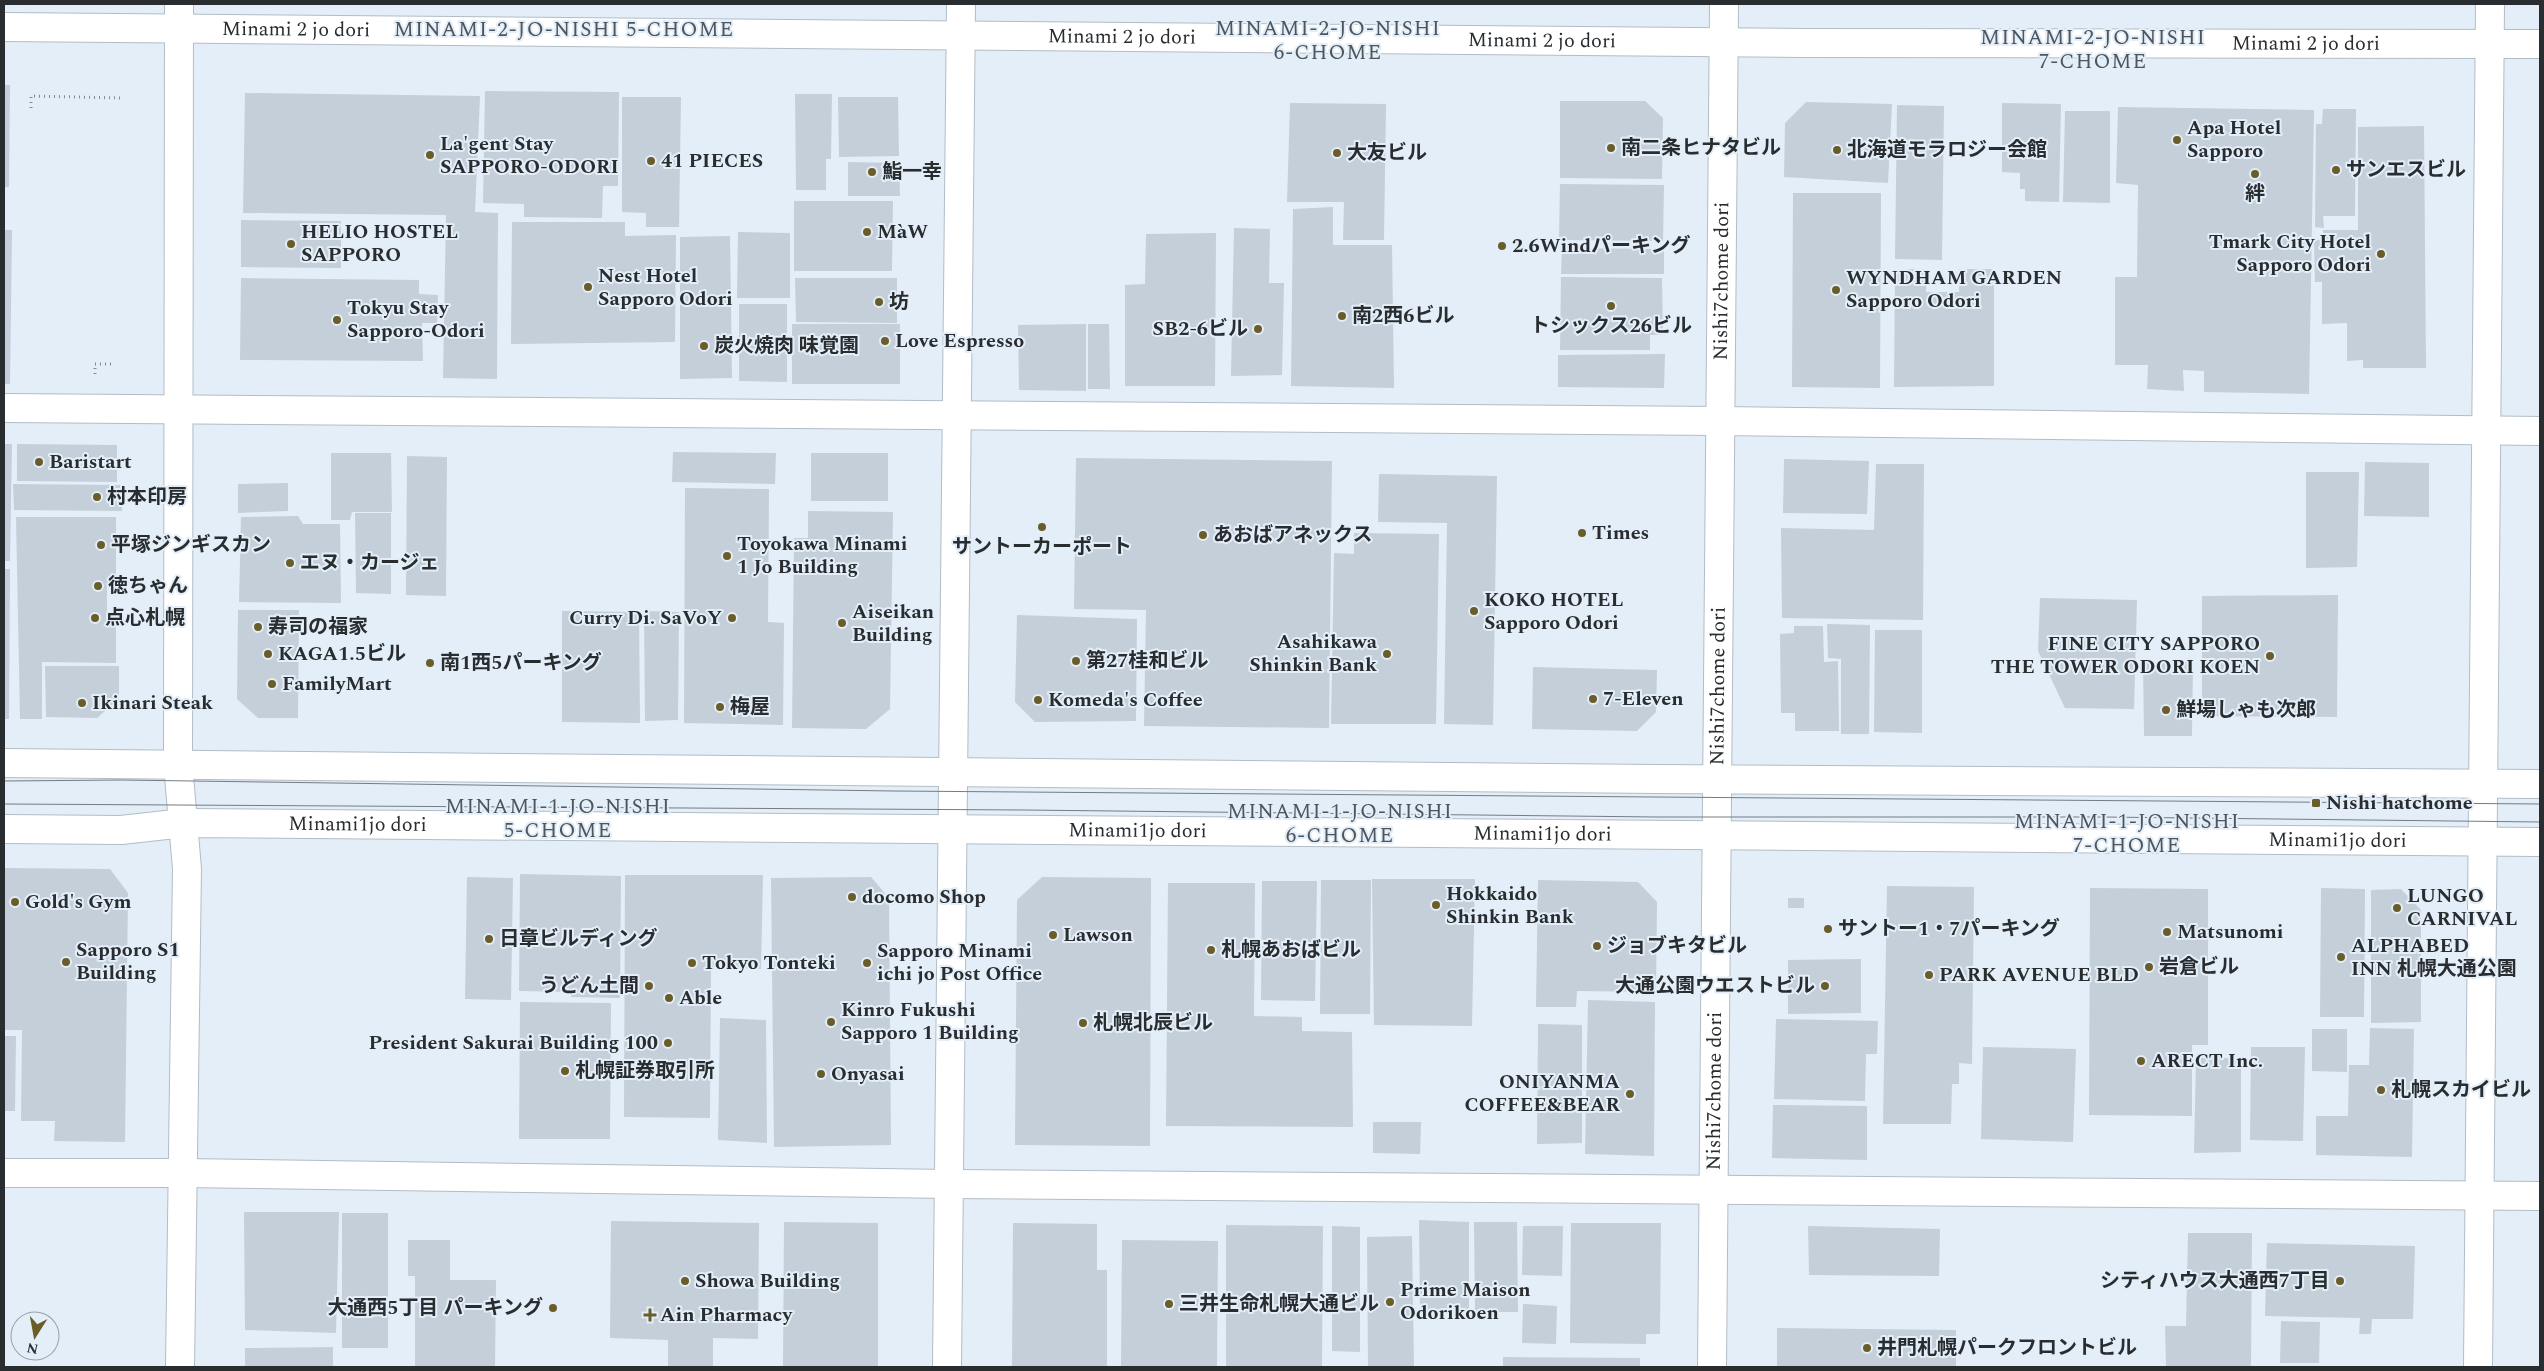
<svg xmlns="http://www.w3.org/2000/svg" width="2544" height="1371" viewBox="0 0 2544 1371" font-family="Spectral,'Noto Sans JP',serif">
	<rect width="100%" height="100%" fill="#e3eef8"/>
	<g fill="#c4cfd9">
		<path d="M4 85H10L9 187H4Z"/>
		<path d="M485 91 619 92 618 186H603L602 218 524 217V204L483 203Z"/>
		<path d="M245 93 480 96 475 212 498 213 497 379 443 378 446 215 243 213Z"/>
		<path d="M795 94H832L831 159H826V190H796Z"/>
		<path d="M622 97H681L679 227H646V213L622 212Z"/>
		<path d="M838 97H898L899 156 839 157Z"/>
		<path d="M1560 101H1645L1663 118 1662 179 1560 178Z"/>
		<path d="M1806 102 1892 104 1888 183 1784 177 1785 123Z"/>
		<path d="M1290 103 1386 104 1384 240H1343L1344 202H1287Z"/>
		<path d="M2002 103 2061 104 2059 202 2025 201V189H2020V173L2002 172Z"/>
		<path d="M1897 105 1944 106 1942 260 1895 259Z"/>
		<path d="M2118 107 2314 110 2309 394 2204 392V371L2183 370 2184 391 2147 389 2148 365H2115V277H2137L2138 185 2116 183Z"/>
		<path d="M2323 109H2356L2355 216H2323L2324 228 2315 227 2316 124H2322Z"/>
		<path d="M2065 111H2110V203L2063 202Z"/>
		<path d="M2424 126 2426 368H2363V360L2347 361V323L2322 324V282H2315L2314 240H2323V230H2358V127Z"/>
		<path d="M848 162 899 163 900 196H848Z"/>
		<path d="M1560 184 1664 185 1663 241 1559 240Z"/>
		<path d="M1793 193H1881L1880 388 1792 387Z"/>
		<path d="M794 201H893L892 271H794Z"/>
		<path d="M1333 207V245H1392L1394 388 1291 386 1293 209Z"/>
		<path d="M241 220 341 221V268L241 267Z"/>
		<path d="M512 222H625V236L676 235 675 342 511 344Z"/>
		<path d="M1234 228 1270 229 1269 283H1284L1282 375 1231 376Z"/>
		<path d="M4 230H12L10 384H4Z"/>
		<path d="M738 232 790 233V298H737Z"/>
		<path d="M1216 233 1215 386H1125V285L1145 284 1146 234Z"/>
		<path d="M730 236 732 378 680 379V237Z"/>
		<path d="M1562 248 1664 249V274H1561Z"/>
		<path d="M1895 269H1927L1926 292H1959V269H1994V386L1894 387Z"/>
		<path d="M1561 277 1662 278 1663 335H1650V350H1560Z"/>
		<path d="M241 278 419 280V294L438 295 437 323H422L423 361 240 360Z"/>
		<path d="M795 278H897V323L796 322Z"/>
		<path d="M739 304H787V382L739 381Z"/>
		<rect x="792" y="324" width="108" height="60"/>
		<path d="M1086 324V391L1019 390 1018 325Z"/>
		<path d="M1088 324H1109L1110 389H1088Z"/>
		<path d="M1665 354 1664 388 1558 387V355Z"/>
		<path d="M4 444H12L10 561H4Z"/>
		<path d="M17 444 117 445V482L17 481Z"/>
		<path d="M673 452 776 453 775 484 672 482Z"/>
		<path d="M331 453H391L392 512H352L350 520H331Z"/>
		<rect x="811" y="453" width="77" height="48"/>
		<path d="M407 456 447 457 446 596 406 595Z"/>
		<path d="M1076 458 1332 461 1329 728 1144 726 1146 610 1074 609Z"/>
		<path d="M1784 459 1869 461 1867 514 1783 513Z"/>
		<path d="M2365 462 2429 463V517L2364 516Z"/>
		<path d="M1876 464H1924L1923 620 1782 618 1781 528 1874 530Z"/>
		<path d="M2306 472H2359L2357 567 2306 568Z"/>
		<path d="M1379 474 1497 476 1493 725 1444 724 1447 523 1378 522Z"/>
		<path d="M288 483V511L238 513V484Z"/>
		<path d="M13 484 121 485 122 511 14 510Z"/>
		<path d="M685 488 769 489 768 622 784 623 783 725 684 723Z"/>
		<path d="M808 511 893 512 890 709 866 729 792 728 794 538H808Z"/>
		<path d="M355 513H391V594L356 593Z"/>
		<path d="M298 516 303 524H340L341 603 239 602 241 517Z"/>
		<path d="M16 517H116V585H107V625H116V663L42 662V719H20Z"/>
		<path d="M1354 533 1439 534 1436 724H1331L1334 553 1354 554Z"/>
		<path d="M4 569H10L9 719H4Z"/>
		<path d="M2338 595 2337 717 2202 716V596Z"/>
		<path d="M2040 598 2137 600 2134 709 2065 708 2038 651Z"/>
		<path d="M238 610H299L298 718H258L237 699Z"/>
		<path d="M562 611 639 612 640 723 562 722Z"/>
		<path d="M644 611 679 612 678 720 645 721Z"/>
		<path d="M1017 615 1137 619 1136 721 1035 722 1015 702Z"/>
		<path d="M1827 624 1870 625 1869 734H1841V659L1828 658Z"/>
		<path d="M1794 626H1823L1824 662 1838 661 1839 731H1795V713H1781L1780 634 1794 633Z"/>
		<path d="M1875 630H1922V733L1874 732Z"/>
		<path d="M2143 662H2193L2192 736H2144Z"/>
		<path d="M45 666H119V699L97 718 46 717Z"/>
		<path d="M1533 667 1657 670 1656 712 1637 731 1532 729Z"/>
		<path d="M4 868 110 869 128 893 125 1142 54 1141 55 1121H21L22 1030H4Z"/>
		<path d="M520 874 621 876 620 998 571 997V992L519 991Z"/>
		<path d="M625 875H763L761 969 711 967 710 1118 624 1117Z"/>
		<path d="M467 877 513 878 511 1000 465 999Z"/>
		<path d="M871 877 889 898 891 1145 774 1147 771 878Z"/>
		<path d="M1042 877 1151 878 1150 1146 1015 1145 1017 900Z"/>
		<path d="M1372 879H1475L1472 1026 1374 1025Z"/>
		<path d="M1321 880H1371L1370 1014H1320Z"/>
		<path d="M1538 880 1638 882 1657 902 1656 992 1577 991 1576 1007H1536Z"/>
		<path d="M1262 881H1317L1315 1001 1261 1000Z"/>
		<path d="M1168 883H1255L1254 1016 1302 1017V1031L1352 1032 1353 1127 1166 1126Z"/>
		<path d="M1887 886 1974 887 1972 1064 1959 1063V1084H1952L1951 1124H1883Z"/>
		<path d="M2090 888 2208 889V1045H2192V1116L2089 1115Z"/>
		<path d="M2321 888 2365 889 2364 1017H2320Z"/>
		<path d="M2401 889 2421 910V1022L2371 1023V890Z"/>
		<rect x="1788" y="898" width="16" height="10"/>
		<path d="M1861 959V1013L1788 1014V960Z"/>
		<path d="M1588 1000 1655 1002 1654 1156 1585 1154Z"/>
		<path d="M520 1002 611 1003 610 1139H519Z"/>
		<path d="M720 1018 766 1020 767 1143 718 1140Z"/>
		<path d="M1776 1019 1878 1021 1877 1054H1866L1865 1101 1774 1099Z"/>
		<path d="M1538 1024 1582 1025V1143L1537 1144Z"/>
		<path d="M2370 1028 2414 1029 2412 1157 2316 1155V1116H2348L2349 1065H2369Z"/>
		<path d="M2312 1029H2347V1072L2312 1071Z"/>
		<path d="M4 1036H16L15 1111H4Z"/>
		<path d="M1983 1047 2076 1049 2073 1142 1981 1139Z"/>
		<path d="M2251 1047H2305L2303 1141 2250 1140Z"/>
		<path d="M2196 1058H2241V1152L2194 1153Z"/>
		<path d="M1773 1105 1867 1106V1160L1772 1158Z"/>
		<path d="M1373 1122H1421L1420 1154 1373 1153Z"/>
		<path d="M244 1212H339L336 1333 245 1330Z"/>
		<rect x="342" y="1213" width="46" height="135"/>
		<path d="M1419 1220 1469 1222V1311L1420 1310Z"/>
		<path d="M611 1221 759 1223 758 1339 713 1338V1367H668V1340L610 1338Z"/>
		<path d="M784 1222 878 1223V1367H783Z"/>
		<path d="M1474 1222H1517L1518 1312H1475Z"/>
		<path d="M1013 1223 1097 1224V1270H1107V1367H1012Z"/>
		<path d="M1571 1223H1661L1660 1334H1646V1344L1570 1343Z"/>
		<path d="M1226 1225 1323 1226 1322 1367H1226Z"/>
		<path d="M1332 1226 1360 1227V1352L1332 1351Z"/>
		<path d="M1523 1226H1563L1562 1276 1522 1275Z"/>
		<path d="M1808 1226 1940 1229 1939 1276 1809 1275Z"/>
		<path d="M2188 1233H2252L2251 1367H2166L2165 1326H2186Z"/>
		<path d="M1412 1236 1414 1367H1368L1367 1237Z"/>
		<path d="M408 1240H450V1280H496L495 1367H415V1276H408Z"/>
		<path d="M1122 1240 1218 1241 1217 1367H1121Z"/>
		<path d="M2267 1243 2415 1246 2413 1319H2372L2371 1334H2359L2360 1318 2265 1316Z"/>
		<path d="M1523 1304 1557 1306 1556 1344 1522 1343Z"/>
		<path d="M2281 1321 2320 1322 2319 1363H2280Z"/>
		<path d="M1777 1328 1956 1330V1367H1777Z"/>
		<path d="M333 1347V1367H245V1348Z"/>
		<path d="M1503 1357 1640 1358V1367H1503Z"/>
	</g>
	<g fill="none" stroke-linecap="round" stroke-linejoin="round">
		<g stroke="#b2bdc6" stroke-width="30">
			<g id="minor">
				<path d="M4 408 1720 421 2540 431"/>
				<path d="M4 1173H182L949 1184 2540 1196"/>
			</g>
		</g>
		<g stroke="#b2bdc6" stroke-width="30">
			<g id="tertiary">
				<path d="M179 4 178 764 187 869 180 1367"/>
				<path id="s1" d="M4 27 1804 43 2540 44"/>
				<path d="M4 763 1656 779 2540 784"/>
				<path id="s2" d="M4 829 121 830 184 823 2540 842"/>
				<path d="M947 1367 961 4"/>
				<path id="s3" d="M1712 1367 1724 4"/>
				<path d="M2478 1367 2490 4"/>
			</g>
		</g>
		<g stroke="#838b91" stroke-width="3" stroke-dasharray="1 4" stroke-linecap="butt">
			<path d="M31 108V96L122 98"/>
			<path d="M95 374V364H114"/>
		</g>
		<use href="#minor" stroke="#fff" stroke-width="28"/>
		<use href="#tertiary" stroke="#fff" stroke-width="28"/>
		<g stroke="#757c82" stroke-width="1">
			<path d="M4 781 122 780 894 791 2540 804"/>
			<path d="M4 804 1024 810 1657 817H2103L2540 822"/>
		</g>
	</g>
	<g fill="#695d29" stroke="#e3eef8" stroke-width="2">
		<circle cx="2177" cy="140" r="5"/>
		<circle cx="1611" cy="148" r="5"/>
		<circle cx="1837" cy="150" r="5"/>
		<circle cx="1337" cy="153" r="5"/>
		<circle cx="430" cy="155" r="5"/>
		<circle cx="651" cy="161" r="5"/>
		<circle cx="2336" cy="170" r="5"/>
		<circle cx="872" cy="172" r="5"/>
		<circle cx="2255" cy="174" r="5"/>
		<circle cx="867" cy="232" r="5"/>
		<circle cx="291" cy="244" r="5"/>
		<circle cx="1502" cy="246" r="5"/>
		<circle cx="2381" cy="254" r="5"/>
		<circle cx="588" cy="287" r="5"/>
		<circle cx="1836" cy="290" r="5"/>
		<circle cx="879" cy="302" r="5"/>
		<circle cx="1611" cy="306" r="5"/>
		<circle cx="1342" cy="316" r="5"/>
		<circle cx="337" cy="320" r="5"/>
		<circle cx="1258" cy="329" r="5"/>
		<circle cx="885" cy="341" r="5"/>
		<circle cx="704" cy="346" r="5"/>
		<circle cx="39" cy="462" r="5"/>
		<circle cx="97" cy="497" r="5"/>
		<circle cx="1042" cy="527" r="5"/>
		<circle cx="1582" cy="533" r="5"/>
		<circle cx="1203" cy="535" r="5"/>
		<circle cx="101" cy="545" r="5"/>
		<circle cx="727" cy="556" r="5"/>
		<circle cx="290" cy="563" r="5"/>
		<circle cx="98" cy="586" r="5"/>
		<circle cx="1474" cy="611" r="5"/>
		<circle cx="95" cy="618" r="5"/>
		<circle cx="732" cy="618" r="5"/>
		<circle cx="842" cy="623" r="5"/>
		<circle cx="258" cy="627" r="5"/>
		<circle cx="268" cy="654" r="5"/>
		<circle cx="1387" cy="654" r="5"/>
		<circle cx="2270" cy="656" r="5"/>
		<circle cx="1076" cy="661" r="5"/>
		<circle cx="430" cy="663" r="5"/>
		<circle cx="272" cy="684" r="5"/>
		<circle cx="1593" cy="699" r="5"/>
		<circle cx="1038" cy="700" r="5"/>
		<circle cx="82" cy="703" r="5"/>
		<circle cx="720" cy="707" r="5"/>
		<circle cx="2166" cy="710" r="5"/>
		<rect x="2311" y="798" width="10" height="10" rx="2.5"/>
		<circle cx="852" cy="897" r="5"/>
		<circle cx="15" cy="902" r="5"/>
		<circle cx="1436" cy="905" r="5"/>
		<circle cx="2397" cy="908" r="5"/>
		<circle cx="1828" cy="929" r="5"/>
		<circle cx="2167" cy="932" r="5"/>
		<circle cx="1053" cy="935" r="5"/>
		<circle cx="489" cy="939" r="5"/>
		<circle cx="1597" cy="946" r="5"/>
		<circle cx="1211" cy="950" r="5"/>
		<circle cx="2341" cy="957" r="5"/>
		<circle cx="66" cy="962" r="5"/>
		<circle cx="692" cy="963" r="5"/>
		<circle cx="867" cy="963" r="5"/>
		<circle cx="2149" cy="967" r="5"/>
		<circle cx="1929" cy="975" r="5"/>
		<circle cx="649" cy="986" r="5"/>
		<circle cx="1825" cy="986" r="5"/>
		<circle cx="669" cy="998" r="5"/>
		<circle cx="831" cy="1022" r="5"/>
		<circle cx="1083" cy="1023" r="5"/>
		<circle cx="668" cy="1043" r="5"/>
		<circle cx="2141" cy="1061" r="5"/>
		<circle cx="565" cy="1071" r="5"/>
		<circle cx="821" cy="1074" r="5"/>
		<circle cx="2381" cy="1090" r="5"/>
		<circle cx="1630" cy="1094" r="5"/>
		<circle cx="685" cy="1281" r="5"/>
		<circle cx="2340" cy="1281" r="5"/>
		<circle cx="1390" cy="1302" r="5"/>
		<circle cx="1169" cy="1304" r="5"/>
		<circle cx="553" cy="1308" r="5"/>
		<path d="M647.5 1307.5h5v5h5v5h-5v5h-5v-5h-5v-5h5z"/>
		<circle cx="1867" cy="1348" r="5"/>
	</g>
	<g text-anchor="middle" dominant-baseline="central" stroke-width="4" stroke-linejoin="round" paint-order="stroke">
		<g font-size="20" fill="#292d30" stroke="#e3eef8">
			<text stroke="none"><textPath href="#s1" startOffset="292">Minami 2 jo dori</textPath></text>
			<text stroke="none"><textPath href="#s1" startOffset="1118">Minami 2 jo dori</textPath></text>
			<text stroke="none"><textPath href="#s1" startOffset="1538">Minami 2 jo dori</textPath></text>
			<text stroke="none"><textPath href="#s1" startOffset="2302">Minami 2 jo dori</textPath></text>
			<text stroke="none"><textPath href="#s3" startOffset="1086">Nishi7chome dori</textPath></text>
			<text stroke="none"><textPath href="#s3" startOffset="681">Nishi7chome dori</textPath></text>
			<text stroke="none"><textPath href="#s2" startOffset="354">Minami1jo dori</textPath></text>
			<text stroke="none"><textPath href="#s2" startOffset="1134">Minami1jo dori</textPath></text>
			<text stroke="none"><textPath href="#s2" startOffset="1539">Minami1jo dori</textPath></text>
			<text stroke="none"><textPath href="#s2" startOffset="2334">Minami1jo dori</textPath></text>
			<text stroke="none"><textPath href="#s3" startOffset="276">Nishi7chome dori</textPath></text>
		</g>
		<g font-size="20" font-weight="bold" fill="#292d30" stroke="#e3eef8" text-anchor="start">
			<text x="2187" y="128">Apa Hotel<tspan x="2187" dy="23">Sapporo</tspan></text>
			<text x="440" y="144">La'gent Stay<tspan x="440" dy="23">SAPPORO-ODORI</tspan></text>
			<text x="1621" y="148">南二条ヒナタビル</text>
			<text x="1847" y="150">北海道モラロジー会館</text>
			<text x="1347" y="153">大友ビル</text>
			<text x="661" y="161">41 PIECES</text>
			<text x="2346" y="170">サンエスビル</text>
			<text x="882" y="172">鮨一幸</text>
			<text x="2255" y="194" text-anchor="middle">絆</text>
			<text x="301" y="232">HELIO HOSTEL<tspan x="301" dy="23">SAPPORO</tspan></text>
			<text x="877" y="232">MàW</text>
			<text x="2371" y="242" text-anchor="end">Tmark City Hotel<tspan x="2371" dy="23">Sapporo Odori</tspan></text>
			<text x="1512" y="246">2.6Windパーキング</text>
			<text x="598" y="276">Nest Hotel<tspan x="598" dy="23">Sapporo Odori</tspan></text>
			<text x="1846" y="278">WYNDHAM GARDEN<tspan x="1846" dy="23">Sapporo Odori</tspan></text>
			<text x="889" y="302">坊</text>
			<text x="347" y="308">Tokyu Stay<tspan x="347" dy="23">Sapporo-Odori</tspan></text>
			<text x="1352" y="316">南2西6ビル</text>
			<text x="1611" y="326" text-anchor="middle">トシックス26ビル</text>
			<text x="1248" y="329" text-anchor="end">SB2-6ビル</text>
			<text x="895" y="341">Love Espresso</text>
			<text x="714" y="346">炭火焼肉 味覚園</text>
			<text x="49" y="462">Baristart</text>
			<text x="107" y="497">村本印房</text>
			<text x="1592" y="533">Times</text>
			<text x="1213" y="535">あおばアネックス</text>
			<text x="737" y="544">Toyokawa Minami<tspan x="737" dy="23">1 Jo Building</tspan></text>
			<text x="111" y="545">平塚ジンギスカン</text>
			<text x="1042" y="547" text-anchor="middle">サントーカーポート</text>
			<text x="300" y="563">エヌ・カージェ</text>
			<text x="108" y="586">徳ちゃん</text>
			<text x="1484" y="600">KOKO HOTEL<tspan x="1484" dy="23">Sapporo Odori</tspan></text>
			<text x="852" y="612">Aiseikan<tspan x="852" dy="23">Building</tspan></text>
			<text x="105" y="618">点心札幌</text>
			<text x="722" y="618" text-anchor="end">Curry Di. SaVoY</text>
			<text x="268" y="627">寿司の福家</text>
			<text x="1377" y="642" text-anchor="end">Asahikawa<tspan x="1377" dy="23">Shinkin Bank</tspan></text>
			<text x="2260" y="644" text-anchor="end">FINE CITY SAPPORO<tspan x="2260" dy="23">THE TOWER ODORI KOEN</tspan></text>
			<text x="278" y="654">KAGA1.5ビル</text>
			<text x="1086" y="661">第27桂和ビル</text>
			<text x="440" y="663">南1西5パーキング</text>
			<text x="282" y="684">FamilyMart</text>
			<text x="1603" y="699">7-Eleven</text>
			<text x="1048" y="700">Komeda's Coffee</text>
			<text x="92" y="703">Ikinari Steak</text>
			<text x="730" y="707">梅屋</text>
			<text x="2176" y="710">鮮場しゃも次郎</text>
			<text x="2326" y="803">Nishi hatchome</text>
			<text x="1446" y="894">Hokkaido<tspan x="1446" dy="23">Shinkin Bank</tspan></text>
			<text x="2407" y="896">LUNGO<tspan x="2407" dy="23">CARNIVAL</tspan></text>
			<text x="862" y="897">docomo Shop</text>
			<text x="25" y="902">Gold's Gym</text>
			<text x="1838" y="929">サントー1・7パーキング</text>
			<text x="2177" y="932">Matsunomi</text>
			<text x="1063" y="935">Lawson</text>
			<text x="499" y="939">日章ビルディング</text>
			<text x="1607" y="946">ジョブキタビル</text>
			<text x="2351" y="946">ALPHABED<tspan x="2351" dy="23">INN 札幌大通公園</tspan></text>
			<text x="76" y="950">Sapporo S1<tspan x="76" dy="23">Building</tspan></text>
			<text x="1221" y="950">札幌あおばビル</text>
			<text x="877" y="951">Sapporo Minami<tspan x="877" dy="23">ichi jo Post Office</tspan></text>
			<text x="702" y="963">Tokyo Tonteki</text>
			<text x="2159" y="967">岩倉ビル</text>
			<text x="1939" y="975">PARK AVENUE BLD</text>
			<text x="639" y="986" text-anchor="end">うどん土間</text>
			<text x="1815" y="986" text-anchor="end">大通公園ウエストビル</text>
			<text x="679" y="998">Able</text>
			<text x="841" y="1010">Kinro Fukushi<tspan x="841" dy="23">Sapporo 1 Building</tspan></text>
			<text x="1093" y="1023">札幌北辰ビル</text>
			<text x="658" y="1043" text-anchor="end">President Sakurai Building 100</text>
			<text x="2151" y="1061">ARECT Inc.</text>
			<text x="575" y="1071">札幌証券取引所</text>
			<text x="831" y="1074">Onyasai</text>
			<text x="1620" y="1082" text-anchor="end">ONIYANMA<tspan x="1620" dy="23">COFFEE&amp;BEAR</tspan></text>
			<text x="2391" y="1090">札幌スカイビル</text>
			<text x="695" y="1281">Showa Building</text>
			<text x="2330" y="1281" text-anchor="end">シティハウス大通西7丁目</text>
			<text x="1400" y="1290">Prime Maison<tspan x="1400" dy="23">Odorikoen</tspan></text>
			<text x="1179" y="1304">三井生命札幌大通ビル</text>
			<text x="543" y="1308" text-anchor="end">大通西5丁目 パーキング</text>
			<text x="660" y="1315">Ain Pharmacy</text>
			<text x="1877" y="1348">井門札幌パークフロントビル</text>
		</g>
		<g font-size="21" letter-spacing="1" fill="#4d565e" stroke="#e3eef8">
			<text x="1328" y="29">MINAMI-2-JO-NISHI<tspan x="1328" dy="24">6-CHOME</tspan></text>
			<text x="564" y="30">MINAMI-2-JO-NISHI 5-CHOME</text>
			<text x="2093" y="38">MINAMI-2-JO-NISHI<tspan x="2093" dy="24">7-CHOME</tspan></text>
			<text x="558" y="807">MINAMI-1-JO-NISHI<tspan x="558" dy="24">5-CHOME</tspan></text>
			<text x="1340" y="812">MINAMI-1-JO-NISHI<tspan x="1340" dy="24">6-CHOME</tspan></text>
			<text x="2127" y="822">MINAMI-1-JO-NISHI<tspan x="2127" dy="24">7-CHOME</tspan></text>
		</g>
	</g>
	<rect width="2544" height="1371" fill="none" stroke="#292d30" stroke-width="10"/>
	<g transform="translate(35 1336) rotate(191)"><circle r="24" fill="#e3eef8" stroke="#99a1a8"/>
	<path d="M0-4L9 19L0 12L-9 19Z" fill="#695d29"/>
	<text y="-8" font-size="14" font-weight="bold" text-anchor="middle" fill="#292d30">N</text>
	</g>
</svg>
